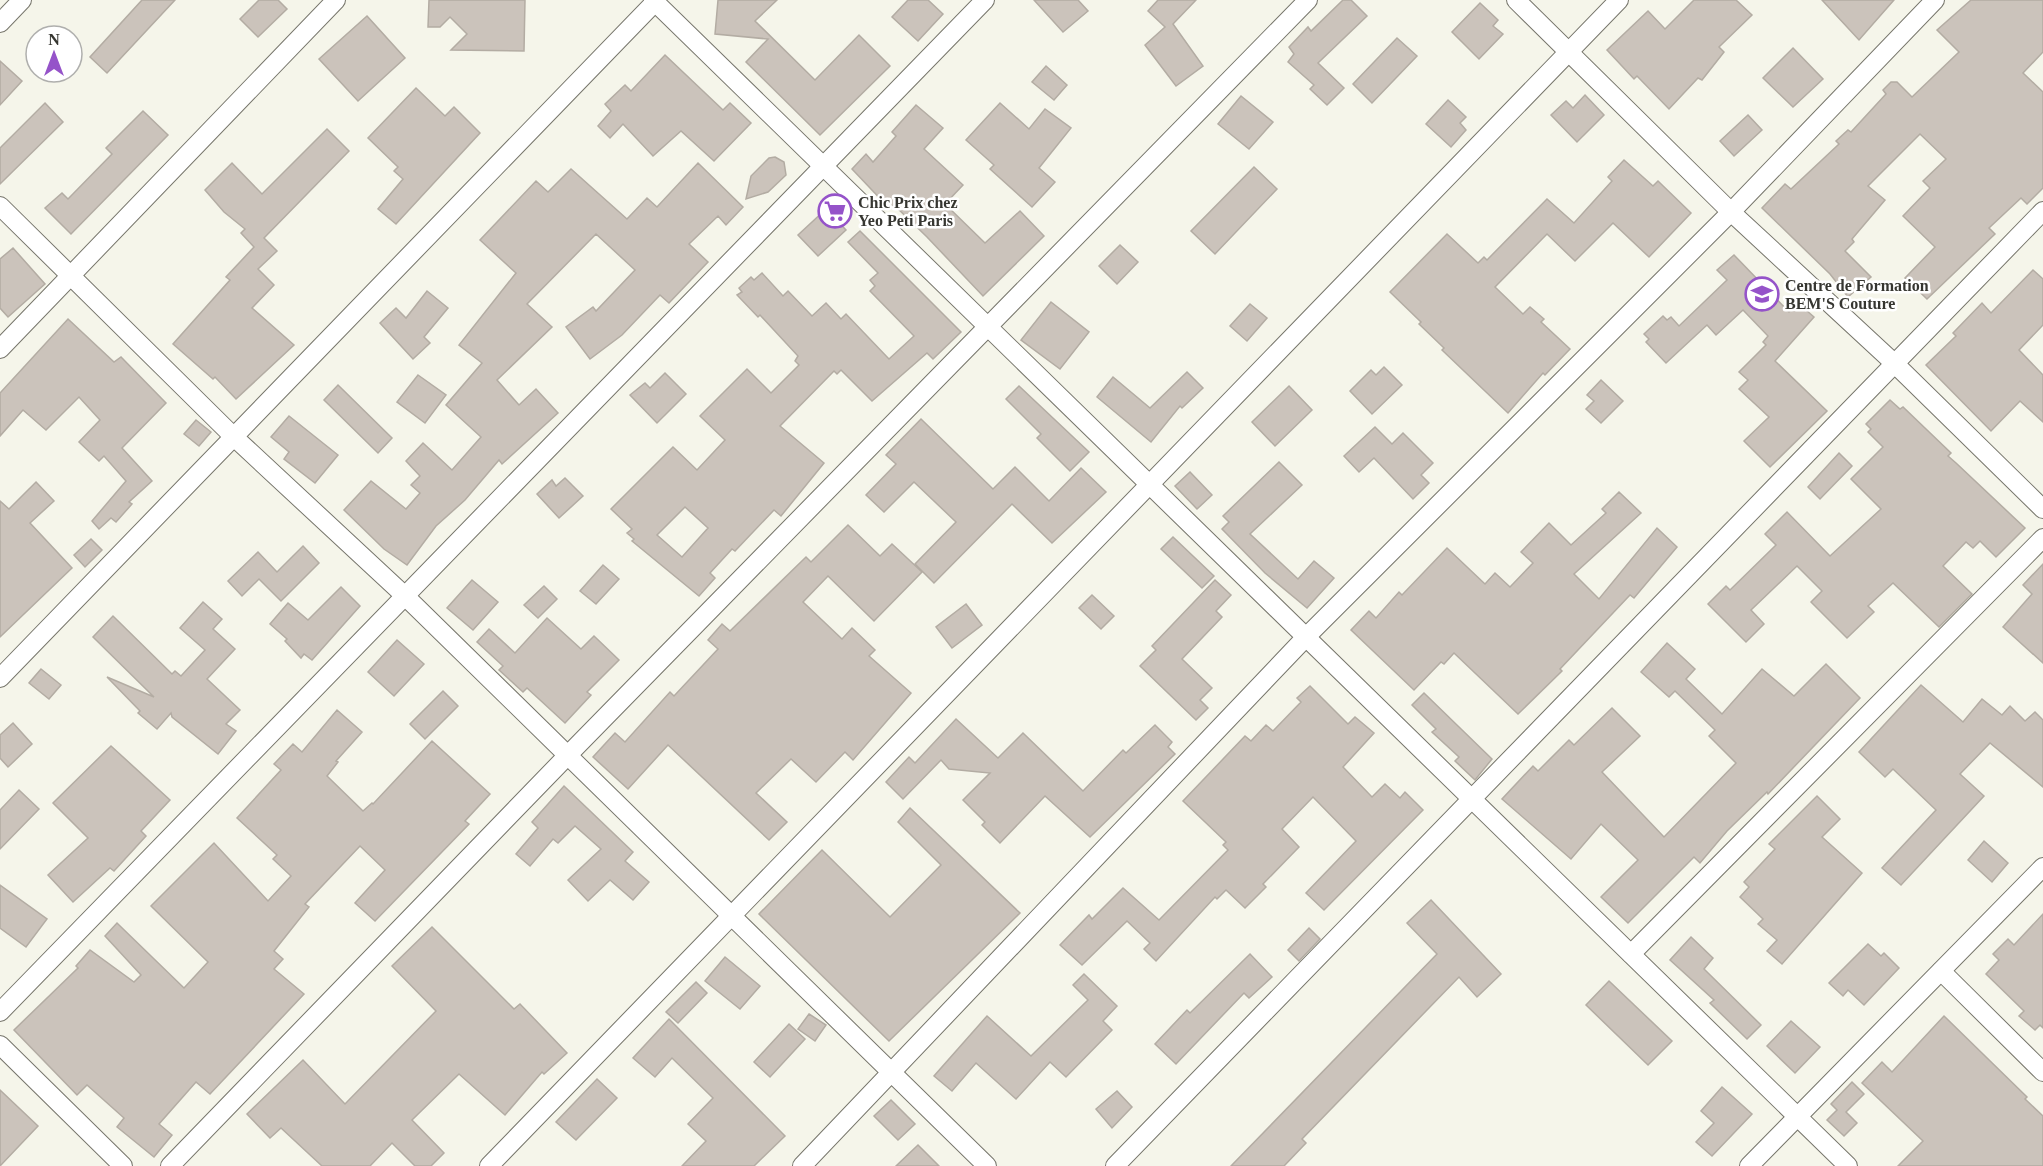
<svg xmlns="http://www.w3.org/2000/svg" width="2043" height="1166" viewBox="0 0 2043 1166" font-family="Georgia,serif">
	<rect width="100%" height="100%" fill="#f5f5ea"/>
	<g fill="#cbc3bb" stroke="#b3aca3" stroke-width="1.5" fill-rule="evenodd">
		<path d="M142 0H175L107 73 90 57Z"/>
		<path d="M259 0H278L287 9 258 37 240 19Z"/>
		<path d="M429 0H525L524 51 451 50 467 34 450 17 440 27H428Z"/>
		<path d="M718 0H777L755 21 815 80 859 35 890 66 820 135 746 62 768 39 715 34Z"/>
		<path d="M908 0H928L943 14 918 41 892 17Z"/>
		<path d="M1034 0H1078L1088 11 1063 32Z"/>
		<path d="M1158 0H1196L1173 24 1203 66 1176 86 1145 45 1165 27 1148 11Z"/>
		<path d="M1343 0H1351L1367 16 1318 63 1344 88 1327 105 1310 89 1314 85 1288 62 1294 54 1289 47 1308 27 1311 31Z"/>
		<path d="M1694 0H1736L1752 15 1719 47 1724 52 1702 80 1698 78 1669 109 1637 76 1634 79 1607 50 1648 11 1665 29Z"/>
		<path d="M1822 0H1894L1859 40Z"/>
		<path d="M1971 0H2043V52L2023 73 2043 92V188L2027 204 2021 198 1989 228 1995 234 1927 299 1905 278 1935 247 1903 216 1930 188 1923 181 1946 159 1920 134 1868 186 1885 200 1852 239 1854 242 1845 251 1871 277 1848 297 1830 274 1762 208 1785 184 1791 189 1839 144 1836 141 1848 130 1851 132 1886 94 1883 90 1891 82H1897L1912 97 1959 52 1937 30Z"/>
		<path d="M1480 3 1498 20 1493 26 1503 34 1479 59 1452 32Z"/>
		<path d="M367 16 405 58 358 101 319 59Z"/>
		<path d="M1397 38 1417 56 1372 103 1353 84Z"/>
		<path d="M1793 48 1823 79 1793 107 1763 78Z"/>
		<path d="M665 55 723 110 730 103 751 123 714 161 681 131 653 156 623 124 610 138 598 126 611 111 605 104 625 85 631 91Z"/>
		<path d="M0 61 22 81 0 105Z"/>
		<path d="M1046 66 1067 85 1054 100 1032 82Z"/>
		<path d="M416 88 445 116 454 107 480 133 396 224 378 209 403 179 394 171 398 167 368 138Z"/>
		<path d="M1585 95 1604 115 1577 142 1551 115 1566 101 1573 108Z"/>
		<path d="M1241 96 1273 122 1249 149 1218 124Z"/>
		<path d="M1448 100 1466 117 1460 123 1466 130 1451 147 1426 124Z"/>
		<path d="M45 103 63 122 0 184V148Z"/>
		<path d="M1000 103 1029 129 1045 109 1071 128 1039 168 1055 182 1032 207 990 169 994 165 966 140Z"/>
		<path d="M916 105 943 128 924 149 963 185 945 204 985 243 1020 211 1044 236 983 296 927 237 894 205 889 208 852 169 866 154 873 162 896 136 892 132Z"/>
		<path d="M143 111 168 135 71 234 45 208 62 193 68 199 112 154 106 148Z"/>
		<path d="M1748 115 1762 130 1734 156 1720 141Z"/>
		<path d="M327 129 349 151 264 238 277 251 258 269 274 285 252 308 294 345 236 399 215 377 213 379 173 344 230 280 226 277 254 247 241 233 245 229 224 212 205 190 232 163 262 194Z"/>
		<path d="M775 157 784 162 786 175 768 192 746 199 751 176 769 158Z"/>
		<path d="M1624 160 1653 186 1658 181 1691 213 1649 257 1613 223 1575 261 1547 234 1495 287 1523 314 1530 307 1544 319 1541 322 1570 349 1545 375 1543 373 1508 413 1442 350 1444 348 1419 324 1421 322 1390 292 1447 234 1478 263 1484 257 1487 260 1547 199 1574 223 1612 181 1608 177Z"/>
		<path d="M698 163 743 207 726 225 718 216 689 244 708 262 669 303 660 295 622 335 590 359 566 327 593 307 596 311 635 270 596 234 527 304 552 327 497 380 519 405 536 389 558 413 502 464 499 460 465 500 436 526 407 565 384 549 344 510 371 481 406 509 420 493 411 485 420 476 406 461 423 443 452 470 481 437 446 405 482 363 459 345 516 273 480 240 536 181 548 192 571 169 627 219 647 198 657 207Z"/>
		<path d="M1254 167 1277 189 1215 254 1191 231Z"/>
		<path d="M826 209 846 230 818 256 798 235Z"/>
		<path d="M860 231 961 332 933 359 927 353 872 401 841 370 837 374 834 371 780 426 824 463 781 516 774 510 735 551 732 549 710 573 715 578 699 596 632 541 634 539 627 533 632 529 611 509 673 447 697 470 725 440 700 416 747 369 771 393 799 365 795 361 798 356 760 315 758 317 737 295 742 292 739 288 751 277 754 280 762 273 783 296 788 291 812 316 826 303 841 319 846 314 889 359 914 336 870 291 875 286 870 280 878 273 848 242ZM685 507 708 528 682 557 657 535Z"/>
		<path d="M1120 245 1138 262 1117 284 1099 266Z"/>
		<path d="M13 248 45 284 8 317 0 308V259Z"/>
		<path d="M1734 255 1789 312 1798 303 1814 317 1775 361 1827 411 1770 467 1744 441 1769 417 1739 389 1748 380 1739 372 1766 345 1763 342 1768 336 1743 310 1716 335 1707 325 1666 363 1646 342 1649 339 1644 334 1663 316 1667 320 1671 317 1679 326 1727 280 1717 270Z"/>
		<path d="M2033 270 2043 279V325L2019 350 2043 375V422L2020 401 1991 431 1926 365 1956 336 1953 333 1982 303 1991 313Z"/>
		<path d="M427 291 448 308 424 337 430 343 413 359 380 323 396 308 406 318Z"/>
		<path d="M1051 302 1089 332 1060 369 1021 340Z"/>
		<path d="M1250 304 1267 318 1247 341 1230 326Z"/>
		<path d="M68 319 114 362 121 357 166 403 122 448 152 481 129 502 132 504 116 522 111 518 99 529 92 521 126 481 104 456 99 461 79 442 100 420 79 397 46 430 23 410 0 436V393Z"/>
		<path d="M1384 367 1402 385 1372 414 1350 391 1371 370 1376 375Z"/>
		<path d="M1187 372 1203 388 1182 408 1180 406 1151 442 1097 397 1113 377 1150 408Z"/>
		<path d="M665 373 686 394 657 423 630 395 645 383 650 388Z"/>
		<path d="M418 375 446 395 425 423 397 402Z"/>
		<path d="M1601 380 1623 401 1601 423 1586 409 1594 401 1587 395Z"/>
		<path d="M338 385 392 438 378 453 324 400Z"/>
		<path d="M1019 386 1089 452 1070 471 1037 438 1041 434 1006 399Z"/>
		<path d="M1289 386 1312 410 1275 446 1252 422Z"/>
		<path d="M1890 400 1900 409 1903 407 1951 453 1948 456 1956 463 2025 528 1996 557 1980 541 1973 548 1966 542 1943 566 1972 594 1939 627 1893 583 1868 606 1874 612 1847 638 1811 602 1822 591 1797 566 1751 610 1764 624 1746 642 1708 604 1726 586 1730 590 1776 545 1765 534 1787 512 1830 556 1881 509 1851 479 1883 447 1868 432 1871 429 1866 424Z"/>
		<path d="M289 416 338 455 315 483 284 459 289 452 271 437Z"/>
		<path d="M921 419 993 489 1015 467 1049 501 1081 468 1106 492 1052 543 1012 504 934 583 915 564 956 522 914 482 884 512 866 495 896 464 886 455Z"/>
		<path d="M196 420 211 432 199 446 184 434Z"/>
		<path d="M1375 427 1392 444 1403 433 1433 463 1421 475 1429 483 1413 499 1374 458 1359 472 1344 456Z"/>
		<path d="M1839 453 1852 466 1820 499 1808 487Z"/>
		<path d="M1279 462 1302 485 1250 534 1298 579 1314 561 1334 578 1307 608 1265 573 1222 529 1229 522 1223 516Z"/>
		<path d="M1190 472 1212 495 1197 509 1175 486Z"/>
		<path d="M565 478 583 496 559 518 537 494 552 480 556 486Z"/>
		<path d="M36 482 54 501 30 523 72 568 0 637V501L9 509Z"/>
		<path d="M1619 492 1641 513 1574 574 1599 599 1657 528 1677 547 1634 598 1630 595 1560 669 1562 671 1518 714 1454 653 1444 664 1441 662 1414 690 1351 630 1369 611 1376 618 1399 592 1402 595 1447 548 1485 584 1495 573 1510 587 1533 563 1521 552 1549 523 1571 545 1606 513 1602 509Z"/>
		<path d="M848 525 880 556 892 544 922 572 874 621 828 576 803 602 842 639 852 628 875 650 869 656 911 693 853 760 845 752 816 782 791 759 756 793 787 822 769 840 668 745 628 789 593 757 615 733 625 742 670 692 674 696 718 649 708 640 722 624 730 631 806 557 811 562Z"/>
		<path d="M1173 537 1214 576 1202 588 1161 549Z"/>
		<path d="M91 539 102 550 85 567 74 555Z"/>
		<path d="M303 546 319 563 281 601 259 579 242 596 228 581 258 552 277 572Z"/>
		<path d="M2043 564V663L2003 627 2032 594 2023 585Z"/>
		<path d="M603 565 619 579 596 604 580 591Z"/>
		<path d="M472 580 498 602 473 630 447 608Z"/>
		<path d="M1215 580 1231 595 1216 611 1222 617 1182 659 1212 688 1200 700 1208 708 1196 720 1140 666 1156 650 1152 646Z"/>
		<path d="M544 586 557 599 538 618 524 605Z"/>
		<path d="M341 587 360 606 312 660 304 654 301 658 285 641 287 639 270 624 288 603 308 620Z"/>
		<path d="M1092 595 1114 616 1101 629 1079 608Z"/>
		<path d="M203 602 222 619 213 629 235 649 207 679 240 710 226 724 236 731 218 754 172 717 171 713 157 729 138 713 140 711 107 677 154 697 93 637 113 616 172 674 175 671 181 676 205 650 180 628Z"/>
		<path d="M966 604 982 625 952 648 936 627Z"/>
		<path d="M547 618 581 649 594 636 619 660 587 692 591 695 565 723 527 688 523 692 499 670 503 666 477 642 489 629 515 653Z"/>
		<path d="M397 640 424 664 394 696 368 672Z"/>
		<path d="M1667 643 1695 669 1686 679 1722 714 1762 669 1794 696 1826 664 1860 698 1768 794 1767 792 1727 831 1700 863 1694 857 1628 923 1601 897 1638 860 1601 824 1571 859 1502 799 1533 766 1538 771 1569 740 1574 745 1612 708 1640 736 1602 772 1664 837 1736 763 1709 736 1715 730 1675 691 1669 697 1641 672Z"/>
		<path d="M41 669 61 685 49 699 29 683Z"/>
		<path d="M1921 685 1963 722 1982 699 2002 715 2010 706 2025 721 2035 712 2043 720V787L1990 743 1960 774 1984 796 1901 885 1882 868 1936 810 1893 769 1885 777 1859 752Z"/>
		<path d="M1310 686 1348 724 1355 717 1374 733 1343 767 1372 797 1385 784 1400 798 1405 792 1423 810 1324 910 1306 893 1356 841 1313 797 1282 829 1299 847 1263 884 1266 887 1245 908 1226 890 1217 899 1215 897 1156 961 1144 949 1150 943 1127 921 1082 965 1060 945 1089 915 1092 919 1123 888 1159 920 1228 850 1223 845 1226 842 1183 801 1245 736 1251 741 1266 725 1273 731 1301 702 1297 698Z"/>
		<path d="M443 691 458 706 425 739 410 724Z"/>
		<path d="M1424 693 1492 759 1475 780 1455 761 1459 757 1432 732 1436 729 1412 705Z"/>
		<path d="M337 710 362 732 336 761 338 762 327 776 363 811 372 803 373 804 432 741 490 794 465 821 469 824 375 921 355 903 385 870 360 846 305 904 309 907 274 951 283 959 274 969 304 994 210 1094 196 1082 159 1124 172 1135 154 1157 117 1127 124 1118 87 1085 77 1095 14 1030 78 968 76 966 90 950 134 982 141 975 105 936 117 923 184 988 208 962 151 906 214 843 268 901 291 876 273 859 277 855 237 818 281 770 274 764 293 744 302 752Z"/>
		<path d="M956 719 998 758 1023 733 1083 791 1123 750 1126 753 1155 725 1172 742 1168 747 1175 754 1090 837 1045 796 1000 843 982 825 985 822 963 800 990 773 949 769 941 760 903 799 886 782 909 757 915 763Z"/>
		<path d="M13 723 32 744 8 767 0 758V735Z"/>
		<path d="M111 746 170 800 141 831 146 836 114 871 110 868 73 902 48 875 88 838 53 803Z"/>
		<path d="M564 786 633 852 625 861 649 882 633 900 610 880 588 901 568 880 601 849 575 826 558 843 553 839 530 866 516 854 538 828 532 822Z"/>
		<path d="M19 790 39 809 0 849V810Z"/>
		<path d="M1817 796 1840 819 1822 837 1862 873 1782 964 1767 951 1777 940 1758 924 1763 919 1740 897 1749 887 1744 882 1775 849 1769 844Z"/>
		<path d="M910 808 1020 913 889 1041 759 914 822 850 890 917 941 865 898 822Z"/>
		<path d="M1984 841 2008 863 1992 882 1968 860Z"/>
		<path d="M0 885 47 919 26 947 0 928Z"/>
		<path d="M1431 900 1501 974 1477 997 1459 977 1302 1139 1306 1143 1284 1166H1231L1437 954 1407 923Z"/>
		<path d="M2043 914V1028L2040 1025 2035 1030 2019 1016 2024 1011 1986 974 1999 960 1993 954 2008 939 2014 945Z"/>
		<path d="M432 927 514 1009 520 1004 567 1053 544 1074 542 1072 505 1115 459 1074 412 1120 444 1153 431 1166H415L392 1143 370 1166H322L281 1128 270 1138 247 1114 303 1060 345 1104 436 1011 392 966Z"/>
		<path d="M1309 928 1320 939 1299 961 1288 950Z"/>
		<path d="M1691 937 1713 958 1704 969 1761 1025 1747 1039 1710 1003 1714 1000 1670 960Z"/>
		<path d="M1868 944 1881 956 1884 953 1899 968 1864 1005 1848 990 1843 996 1829 983Z"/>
		<path d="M1250 954 1272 977 1249 998 1244 993 1176 1064 1155 1044 1187 1010 1190 1013Z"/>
		<path d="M725 957 760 986 740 1009 705 981Z"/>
		<path d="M1084 974 1117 1006 1103 1021 1112 1030 1066 1077 1050 1062 1016 1099 976 1063 952 1091 934 1076 987 1016 1031 1056 1088 1000 1073 985Z"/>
		<path d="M1609 981 1672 1041 1648 1065 1586 1005Z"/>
		<path d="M696 982 707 993 678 1023 666 1012Z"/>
		<path d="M809 1014 826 1025 815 1041 798 1029Z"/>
		<path d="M1944 1016 2027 1097 2025 1099 2043 1116V1166H1898L1923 1141 1862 1083 1882 1062 1892 1072Z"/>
		<path d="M669 1019 785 1136 754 1166H682L706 1141 688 1124 713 1098 672 1058 655 1077 633 1058Z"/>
		<path d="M1791 1021 1820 1047 1795 1073 1767 1046Z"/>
		<path d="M789 1024 805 1039 770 1077 754 1062Z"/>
		<path d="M597 1079 617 1098 576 1140 556 1122Z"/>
		<path d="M1852 1082 1864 1094 1846 1112 1857 1123 1844 1136 1827 1120 1837 1110 1831 1104Z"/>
		<path d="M1722 1087 1752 1114 1712 1156 1696 1142 1714 1123 1701 1111Z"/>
		<path d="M0 1090 38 1126 0 1166Z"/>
		<path d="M1117 1091 1132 1107 1112 1128 1096 1109Z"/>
		<path d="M891 1100 915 1124 898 1140 874 1116Z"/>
		<path d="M918 1145 939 1166H896Z"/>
	</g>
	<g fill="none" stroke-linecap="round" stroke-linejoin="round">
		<g stroke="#76756b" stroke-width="20">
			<g id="minor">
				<path d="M653 0 1848 1166"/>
				<path d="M1516 0 1731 212 1894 363 2043 509"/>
				<path d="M0 23 22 0"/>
				<path d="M0 206 234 437 404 595 987 1166"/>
				<path d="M0 349 336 0"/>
				<path d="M0 678 657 0"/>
				<path d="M1631 954 2043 538"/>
				<path d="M1941 971 2043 1072"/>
				<path d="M0 1012 985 0"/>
				<path d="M0 1045 123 1166"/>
				<path d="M170 1166 567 756 1308 0"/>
				<path d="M489 1166 1619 0"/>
				<path d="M802 1166 1306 637 1731 212 1935 0"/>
				<path d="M1115 1166 2043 211"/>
				<path d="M1749 1166 2043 867"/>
			</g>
		</g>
		<use href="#minor" stroke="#fff" stroke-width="18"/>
	</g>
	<defs>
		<g id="supermarket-ring" transform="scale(1.725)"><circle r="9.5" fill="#fff" stroke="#9553c9" stroke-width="1.5"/><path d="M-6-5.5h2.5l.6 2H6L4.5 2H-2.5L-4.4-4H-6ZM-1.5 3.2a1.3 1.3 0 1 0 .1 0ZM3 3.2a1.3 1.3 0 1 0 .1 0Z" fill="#9553c9"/></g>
		<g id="school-ring" transform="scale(1.725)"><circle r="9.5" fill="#fff" stroke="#9553c9" stroke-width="1.5"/><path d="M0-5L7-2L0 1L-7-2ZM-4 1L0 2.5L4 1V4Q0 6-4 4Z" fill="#9553c9"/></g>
	</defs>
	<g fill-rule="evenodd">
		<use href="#supermarket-ring" x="835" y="211"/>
		<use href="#school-ring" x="1762" y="294"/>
	</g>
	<g text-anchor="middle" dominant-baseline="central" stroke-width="5" stroke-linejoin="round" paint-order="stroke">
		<g font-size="16" font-weight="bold" fill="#363631" stroke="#fff" text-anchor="start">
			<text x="858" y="202">Chic Prix chez<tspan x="858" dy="18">Yeo Peti Paris</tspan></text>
			<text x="1785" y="285">Centre de Formation<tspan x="1785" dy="18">BEM'S Couture</tspan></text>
		</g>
	</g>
	<g transform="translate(54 54)"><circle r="28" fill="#ffffff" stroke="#afafad" stroke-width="1.5"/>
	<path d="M0-4.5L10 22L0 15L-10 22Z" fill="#9553c9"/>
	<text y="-9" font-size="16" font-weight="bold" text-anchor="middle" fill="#363631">N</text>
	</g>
</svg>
